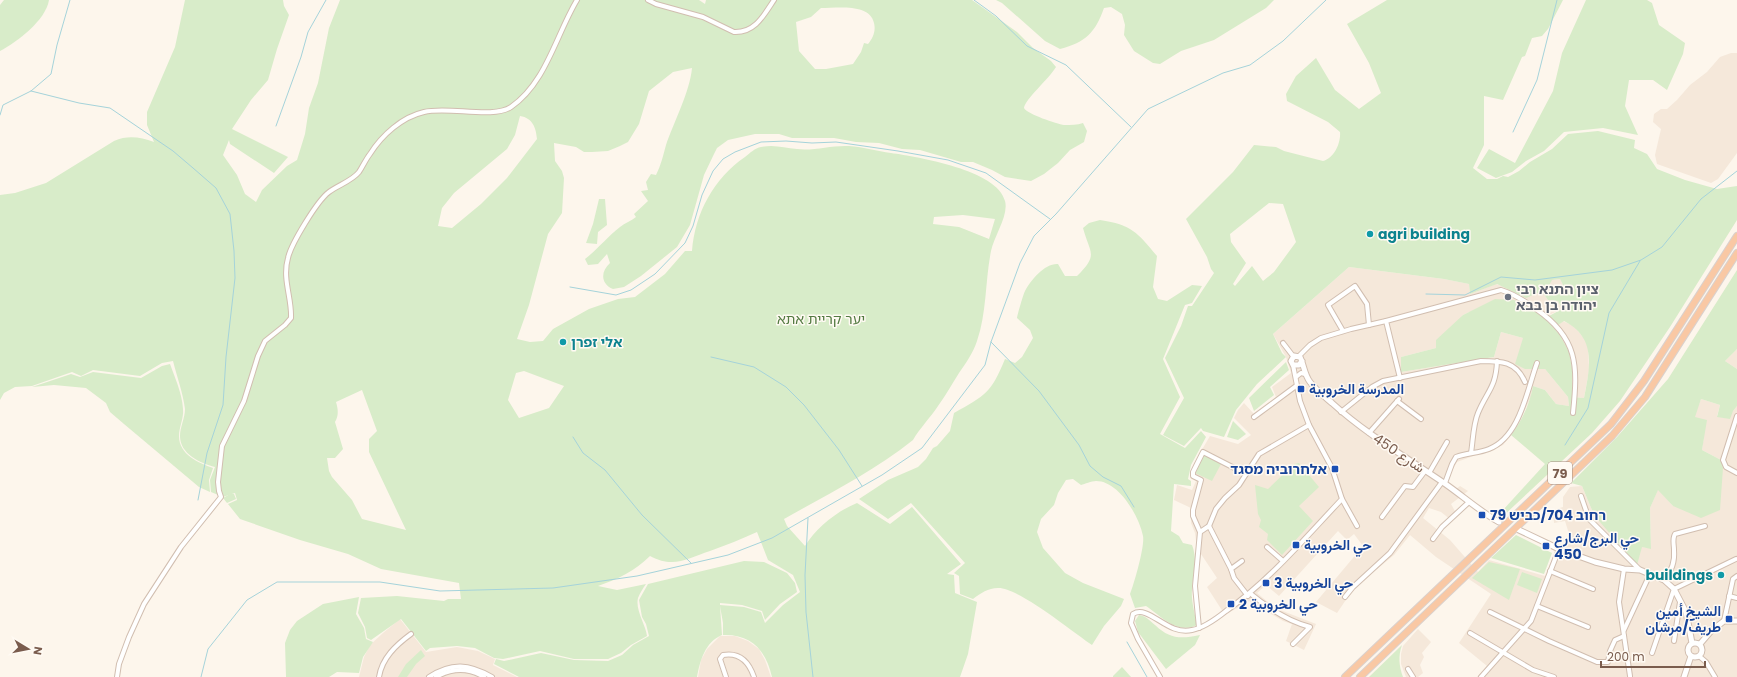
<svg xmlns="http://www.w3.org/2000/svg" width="1737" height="677" viewBox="0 0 1737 677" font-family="Poppins,Vazirmatn,'Noto Sans Hebrew',sans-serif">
	<rect width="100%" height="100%" fill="#fdf6ec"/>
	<g fill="#f5e8da">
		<path d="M1731 53H1737V153L1718 179 1711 183 1657 164 1655 155 1661 129 1653 122 1654 114 1661 109H1667L1677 100 1690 85 1707 72 1720 57Z"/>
		<path d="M1349 267 1444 279 1469 284 1470 294 1496 284 1508 288 1552 280 1560 279 1564 287 1543 293 1548 300 1558 301 1562 309 1549 315 1574 326 1588 343 1589 370 1584 398 1572 397V368L1569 352 1469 312 1463 315 1436 348 1401 357V372L1494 357 1501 332 1523 338 1525 369H1545L1568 397 1569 406 1556 404 1545 390 1533 386 1531 397 1517 427 1503 445 1457 462 1446 481 1456 489 1460 486 1468 491 1451 504 1456 513 1451 520 1441 512 1429 508 1423 518 1450 540 1478 572 1489 560 1545 576 1554 554 1570 537 1565 521 1554 523 1553 510 1563 507V497L1570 487 1582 486 1594 515 1642 547 1651 548 1650 508 1658 489 1673 506 1721 460 1702 450 1704 436 1694 417 1701 399 1720 405 1717 416 1733 411 1737 406V677H1477L1487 666 1459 643 1491 594 1436 557 1410 535 1394 555 1354 588 1337 613 1316 602 1363 546 1354 534 1347 540 1338 531 1279 596 1266 585 1257 593 1275 608 1316 624 1304 650 1286 641 1292 624 1283 621 1249 601 1225 615 1207 587 1217 578 1197 548 1195 533 1191 523V508L1174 500 1177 485 1192 490 1196 481 1190 478 1193 465 1210 436 1238 444 1251 435 1234 418 1238 410 1244 403 1254 414 1276 397 1272 387 1291 373 1286 357 1273 334Z"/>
		<path d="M1737 349V369L1725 361Z"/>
		<path d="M400 619 426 652 457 647 478 651 495 659 493 665 517 677H359L364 657 370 645 383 633Z"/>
		<path d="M1418 629 1431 642 1422 653 1424 657 1420 665 1423 673 1418 677H1406L1401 664V654L1403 646Z"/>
		<path d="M720 636H735L748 641 759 649 765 660 771 677H698L701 660 707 649Z"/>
	</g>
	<g fill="#d8ecc9" fill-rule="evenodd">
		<path d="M4 0H49C46 20 17 42 0 51V5Z"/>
		<path d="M185 0H283L284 6 289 15 277 49 268 80 251 100 232 129 288 157 274 173 230 144 229 140 223 155 237 175 245 194 256 202 262 190 287 166 297 160 305 134 309 108 318 83 329 28 340 0H699L705 4 706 0H972L1017 32 1033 48 1051 61 1056 67C1049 79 1025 99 1024 108 1027 114 1057 124 1064 125 1071 125 1077 125 1083 123L1087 131 1084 142 1070 150 1058 163 1044 174 1031 181 1005 177 992 170 973 162H961L920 150 902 149 879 143 856 142 834 138H792L779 134H755L728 140 717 148 714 154 704 175 690 225 677 247 641 276 624 287 613 289C601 284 600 272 610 263L607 254 598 264 588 265 585 259C598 249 607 237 620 227 625 223 631 221 636 217L634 214 648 201 641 191 648 190 646 182 651 174 656 175C661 165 663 156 666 145 674 122 690 91 692 68L673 72 649 91 639 124 628 142 620 146 608 151 592 152H584L576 147 554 143 555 161 562 171 564 178 562 213 548 234 529 305 517 339 530 342 543 341 553 329 589 309 618 299 635 297 665 274 685 251H692C695 213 714 178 745 157 750 153 755 148 761 147 775 144 784 148 797 149 814 151 832 145 849 146 864 147 877 151 891 153 918 157 998 170 1005 201 1009 215 994 236 991 251 985 281 987 312 977 341 973 353 966 363 959 373 952 384 946 395 938 406 930 418 920 428 913 440 873 472 828 494 784 519L787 526 805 546C816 528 837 511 857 503L890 524 912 507 961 564 947 574 954 575 955 593 977 602 968 654 960 677H772C766 651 752 634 723 635V623L720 606 722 635C705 642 700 661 697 677H519L494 664 496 659 504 661 541 653 574 660 608 661 622 655 633 645 649 636 646 624 642 617 639 600 648 584 744 561 764 562 787 573 795 583 797 592 780 604 765 620 762 611 742 605 720 603V605L744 607 761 612 765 623 783 605 800 592 793 575 768 560 757 532C742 539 726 545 710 551 688 558 674 569 650 556 635 571 618 579 598 586L617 590 646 584C643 588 640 593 638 598 635 610 646 625 647 636L631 645 621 653 608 659H574L540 651 503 659 494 658 475 648 457 646 430 648 426 651 401 619 371 640 367 638 365 627 358 613 361 598 397 596 444 601 448 599H461L459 583 381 569 348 554 300 540 240 519 228 504 237 500 235 493 223 497 211 492 210 480 215 467C200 463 180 454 180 436 180 427 185 418 185 409 183 393 177 377 173 361L162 363 140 376 93 370 81 376 72 372 32 386 15 387 4 393 0 400V195L15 193 46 183 114 141C128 135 140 137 154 142L147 125V112L175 47ZM821 8C837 8 870 3 874 23 876 31 873 38 868 44L864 43 861 52 853 64 826 69H815L799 51 796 22 811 17ZM520 116C533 118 536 128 537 139L507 178 481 204 452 228 438 226 442 208 454 193 507 149 515 135ZM963 215 995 219 989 239 959 227 933 224 934 217ZM524 371 564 386 549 408 519 418 508 400 516 373ZM362 390 377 431 369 439V452L406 530 362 519 352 500 332 477 329 471 327 458H335L343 449 335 422C339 415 338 409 336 402Z"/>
		<path d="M996 0H1274L1266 8 1214 40 1181 51 1160 64 1153 63 1134 51 1124 35 1125 25 1122 14 1111 7 1104 8C1095 33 1086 42 1060 49L1045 41 1002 3Z"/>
		<path d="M1387 0H1563L1548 29 1542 36 1532 38 1525 56 1522 57 1503 100 1484 96V145L1473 168 1487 179H1497L1503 176 1508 177 1519 171 1530 162 1552 149 1568 134 1598 131 1635 140 1634 148 1647 154 1657 169 1685 180 1717 189 1737 186V220L1670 327 1620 401 1592 433 1501 518 1503 510 1545 464 1511 435C1522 421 1530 403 1533 386L1545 390 1556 404 1569 406 1568 397 1545 369H1525L1515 364 1523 338 1501 332 1494 357 1401 372V357L1436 348V340L1463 315 1495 299 1514 300 1531 308 1551 324 1561 337 1569 352 1572 368V397L1584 398C1590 367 1597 338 1564 321L1558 325 1549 316 1562 309 1558 301 1548 300 1543 293 1564 287 1560 279 1552 280 1547 289 1526 298 1497 284 1470 294 1469 284 1444 279 1349 267 1273 334 1282 353 1286 357 1257 384 1236 410 1224 437 1203 431 1201 428 1184 446 1163 435 1184 398 1165 358 1181 326 1188 306H1192L1214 273 1211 269 1207 257 1186 219 1233 172 1254 145 1276 147 1284 151 1323 161C1334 158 1341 143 1340 132L1328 122 1287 101 1286 94 1296 76 1316 58 1335 90 1359 109 1381 93 1369 63 1347 24ZM1269 203 1283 204 1296 242 1274 272 1263 281 1252 266 1235 286 1233 284 1246 263 1231 242 1230 234Z"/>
		<path d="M1586 0H1647L1652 3 1659 25 1685 43 1683 54 1667 90 1653 80H1629L1625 106 1638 135 1603 128 1564 132 1544 151 1526 161 1512 172 1496 178 1477 168 1489 149 1515 163 1553 91 1562 53Z"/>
		<path d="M599 199H605L607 225 598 232 597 244 586 243 593 224Z"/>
		<path d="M1100 220C1132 225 1137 232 1157 256L1153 287 1158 299 1167 301 1192 285 1202 286 1192 303 1185 305 1163 359 1180 397 1160 434 1185 448 1201 431 1206 437 1191 465 1188 479 1191 481V486L1174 484 1171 531 1179 536 1183 543 1192 545C1198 560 1193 575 1192 590 1191 601 1195 614 1197 625 1177 635 1161 616 1146 606L1135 608 1130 594C1134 584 1145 546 1143 536 1139 516 1119 481 1096 481 1091 481 1085 484 1081 485L1073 479 1066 480 1058 493 1054 505 1041 519 1037 532 1043 548 1065 573 1083 583 1124 599 1121 606 1104 626 1092 645C1074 633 1018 587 998 588 988 588 981 593 973 599L960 594 959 576 954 573 965 563 911 503 888 519 859 499 888 480 918 467 926 459 933 448 937 446 950 431 954 413C986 395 991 393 1005 359L1015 363 1022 357 1033 338 1030 330 1017 318C1018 313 1023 295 1025 291 1031 280 1045 263 1058 264L1065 276H1077C1099 254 1090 254 1083 228L1089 223Z"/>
		<path d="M1737 270V349L1725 361 1737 369V406L1733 411 1730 419 1717 417 1720 405 1701 399 1695 417 1707 420 1702 450 1721 460 1723 468 1720 510 1701 518 1673 506 1658 490 1650 508 1651 549 1642 547 1637 565 1594 515 1582 486 1571 483 1617 437 1668 379Z"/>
		<path d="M1286 362 1289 370 1270 387 1274 395 1254 411 1249 398Z"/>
		<path d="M170 364C175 378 182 393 183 409 184 418 179 427 179 436 179 455 199 463 213 468L209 480 210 492 199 487 124 424 110 412 106 403 86 388 54 385 32 387 71 374 80 377 93 372 141 378 162 366Z"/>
		<path d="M1233 421 1246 434 1238 440 1227 437Z"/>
		<path d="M1204 455 1221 464 1212 481 1195 473Z"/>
		<path d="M1299 463 1319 487 1299 506 1313 521 1282 555 1267 540 1268 534 1259 527 1261 520 1258 514 1255 485 1268 489 1294 464Z"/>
		<path d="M230 494H234L236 499 227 503 223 498Z"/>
		<path d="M1516 535 1552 553 1544 574 1491 558Z"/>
		<path d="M1489 562 1520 569 1509 600 1472 578Z"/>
		<path d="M1522 572 1542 579 1537 593 1517 585Z"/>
		<path d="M359 597 356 614 364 628 366 639 373 642 363 657 359 673 337 672 329 677H286L285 643 290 630 297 621 323 604Z"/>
		<path d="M1139 615C1146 616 1149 620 1155 625 1170 639 1180 639 1200 635L1195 645 1166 669 1138 632 1135 621Z"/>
		<path d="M1402 645C1398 656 1399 666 1403 677H1369Z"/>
		<path d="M421 650 425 656 416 664 407 677H398L406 664Z"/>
		<path d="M1122 667 1131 677H1113V676Z"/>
	</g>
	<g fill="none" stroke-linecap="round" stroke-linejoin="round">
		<g stroke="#a5d3da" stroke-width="1">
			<path d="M974 0 996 16 1027 46 1066 65 1131 127"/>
			<path d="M31 91 79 103 110 108 173 151 193 168 216 188 230 214 234 251 235 278 226 357 223 405 207 453 198 500"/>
			<path d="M0 115 3 105 31 91 51 74 57 45 70 0"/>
			<path d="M276 126 301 57 308 32 326 0"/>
			<path d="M1513 132 1537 80 1557 0"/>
			<path d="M570 287 616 295 631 290 655 274 685 243 693 226 702 195 713 171 723 159 735 152 761 142 786 141 812 143 836 142 898 151 948 160 986 173 1050 219"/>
			<path d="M1426 294 1465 295 1501 277 1535 280 1612 270 1641 260 1662 247 1701 199 1737 171"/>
			<path d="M991 342 1039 391 1079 445 1090 466 1103 477 1121 486 1134 507"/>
			<path d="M711 357 754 367 786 387 804 405 839 450 862 486"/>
			<path d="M573 437 583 453 605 470 642 515 691 563"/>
			<path d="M1565 445 1588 408 1609 313 1640 261"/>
			<path d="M808 518 805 575 806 612 813 677"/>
			<path d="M1127 642 1147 677"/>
			<path d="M201 677 208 649 247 600 277 582H380L440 591 553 588 637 576 728 555 772 538 882 475 922 448 985 365 991 342 1020 263 1034 236 1056 214 1148 109 1223 73 1250 65 1283 41 1326 0"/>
		</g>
		<g stroke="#d1beb0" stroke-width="6">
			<g id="minor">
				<path d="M648 0 656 4 703 17 734 32C755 33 764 15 774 0"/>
				<path d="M1386 321 1400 378"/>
				<path d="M1343 331 1328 305 1355 286 1367 304 1369 325"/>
				<path d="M1283 343 1293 356"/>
				<path d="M1299 356 1310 345 1321 338 1351 329 1386 321 1501 290C1514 294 1525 301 1536 309 1578 338 1578 365 1573 413"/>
				<path d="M1296 377 1301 373 1305 374"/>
				<path d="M1397 401 1421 419"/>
				<path d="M1341 412 1372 387 1383 381 1481 361C1501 361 1516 361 1525 382"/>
				<path d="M1737 416 1723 460 1726 467 1737 473"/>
				<path d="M1254 417 1296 386"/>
				<path d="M1369 433 1399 399"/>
				<path d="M1471 453C1473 441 1473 425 1478 413 1487 391 1496 388 1497 361"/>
				<path d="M1429 473 1447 442"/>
				<path d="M1445 483 1452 464 1456 457C1467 453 1479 453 1489 449 1520 437 1527 390 1537 363"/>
				<path d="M1581 496 1589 519 1640 570"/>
				<path d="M1342 499 1357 526"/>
				<path d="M1382 517 1405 486 1413 487 1425 471"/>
				<path d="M1209 526 1231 569"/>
				<path d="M1200 532 1193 516V510L1201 480 1193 476V472L1203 452 1246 474"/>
				<path d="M1433 539 1442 527 1469 502"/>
				<path d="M1267 547 1283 561"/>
				<path d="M1242 561 1231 569 1234 578 1248 596"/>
				<path d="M1624 569 1619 602 1630 676"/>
				<path d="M1550 571 1593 589"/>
				<path d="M1664 580C1672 571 1675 561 1674 550 1674 544 1672 539 1675 534L1705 526"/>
				<path d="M1251 594C1268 608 1288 621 1310 627L1293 644"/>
				<path d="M1729 596 1737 598"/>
				<path d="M1345 597 1353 587 1390 553 1442 482"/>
				<path d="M1537 606 1588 627"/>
				<path d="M1490 612 1549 641 1597 662H1608L1610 651 1615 640 1624 636"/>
				<path d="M1724 621 1733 579 1737 576"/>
				<path d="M1199 628 1195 586 1200 532 1209 526 1216 509 1225 498 1239 485 1259 454 1309 425"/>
				<path d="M1624 630 1650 574"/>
				<path d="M1470 633 1533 670 1554 677"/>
				<path d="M1674 641 1680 602"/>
				<path d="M1652 653 1674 589 1736 559"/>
				<path d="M1699 656 1706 662 1715 677"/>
				<path d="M1408 669 1413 677"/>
				<path d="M117 677 119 664 129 637 144 604 181 547 221 497 219 491 218 482 222 446 244 401 258 356 265 341 285 325 291 318C292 298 282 279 288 258 291 244 317 201 329 192 338 185 352 181 359 172 363 166 366 159 370 154 382 135 402 117 424 112 448 106 493 119 511 107 546 83 556 35 577 0"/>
				<path d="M379 677C382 658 396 645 411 634"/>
				<path d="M429 677C452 662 469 664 492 677"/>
				<path d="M436 677C452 668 469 668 484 677"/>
				<path d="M726 677 720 659 723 655C740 652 749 662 754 677"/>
				<path d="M1160 677 1138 639 1131 623 1133 614C1149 604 1167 636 1192 630 1204 628 1216 619 1226 611 1270 580 1305 538 1342 499L1332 468 1309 425 1300 401 1293 365"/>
				<path d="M1481 677 1531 621 1559 549"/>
			</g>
		</g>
		<g stroke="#d1beb0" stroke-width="7">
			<g id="tertiary">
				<path d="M1302 361 1299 365H1293L1291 361 1294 356 1300 357C1304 365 1304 374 1310 382 1316 390 1325 397 1332 403 1366 434 1406 457 1444 483 1463 496 1479 511 1499 522"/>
				<path d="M1519 530 1559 549 1595 562 1624 569 1640 570 1664 580 1674 589 1686 612 1692 643"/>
				<circle cx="1695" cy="650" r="7"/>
				<path d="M1700 644 1711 631 1724 621H1737"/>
				<path d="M1684 677 1691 656"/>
			</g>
		</g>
		<g stroke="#dad1cd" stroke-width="8">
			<g id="trunk">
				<path d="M1345 677 1611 424 1644 381 1737 236"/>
				<path d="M1360 677 1612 436 1645 397 1737 253"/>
			</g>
		</g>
		<use href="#minor" stroke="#fff" stroke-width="4"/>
		<use href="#tertiary" stroke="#fff" stroke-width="5"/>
		<use href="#trunk" stroke="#f9c8a4" stroke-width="6"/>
	</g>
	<g fill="#0f9aa8" stroke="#fffaf3" stroke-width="1.5">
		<circle cx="1370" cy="234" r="4"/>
		<circle cx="563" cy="342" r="4"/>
		<circle cx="1721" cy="575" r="4"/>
	</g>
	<circle fill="#6b7280" stroke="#fffaf3" stroke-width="1.5" cx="1508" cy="297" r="4"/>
	<g fill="#1a4fb4" stroke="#fffaf3" stroke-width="1.5">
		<rect x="1297" y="385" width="8" height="8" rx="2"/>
		<rect x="1331" y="465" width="8" height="8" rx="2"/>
		<rect x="1478" y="511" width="8" height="8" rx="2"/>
		<rect x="1292" y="541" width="8" height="8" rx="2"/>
		<rect x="1542" y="542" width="8" height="8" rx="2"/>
		<rect x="1262" y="579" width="8" height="8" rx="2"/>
		<rect x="1227" y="600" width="8" height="8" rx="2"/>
		<rect x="1725" y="615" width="8" height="8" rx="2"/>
	</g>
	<g text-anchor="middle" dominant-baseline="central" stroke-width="3" stroke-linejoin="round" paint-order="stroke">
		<rect fill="#fffaf3" stroke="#a28b7f" stroke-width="1" x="1548" y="462" width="24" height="22" rx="3"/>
		<g font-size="13" font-weight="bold" fill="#7a5c4d">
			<text x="1560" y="473">79</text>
		</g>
		<g font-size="14" font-weight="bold" fill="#0d838f" stroke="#fffaf3" text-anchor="start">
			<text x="1378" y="234">agri building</text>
			<text x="571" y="342">אלי זפרן</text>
			<text x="1713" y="575" text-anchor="end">buildings</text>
		</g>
		<g font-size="14" font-weight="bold" fill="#5b616d" stroke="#fffaf3" text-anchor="start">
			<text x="1516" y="289">ציון התנא רבי<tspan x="1516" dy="16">יהודה בן בבא</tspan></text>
		</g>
		<g font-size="14" fill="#537a41" stroke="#fffaf3">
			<text x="821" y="319">יער קריית אתא</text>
		</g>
		<g font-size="14" font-weight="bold" fill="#164399" stroke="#fffaf3" text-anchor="start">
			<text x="1309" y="389">المدرسة الخروبية</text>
			<text x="1327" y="469" text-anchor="end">אלחרוביה מסגד</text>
			<text x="1490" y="515">רחוב 704/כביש 79</text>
			<text x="1554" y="538">حي البرج/شارع<tspan x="1554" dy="16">450</tspan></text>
			<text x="1304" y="545">حي الخروبية</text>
			<text x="1274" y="583">حي الخروبية 3</text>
			<text x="1239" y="604">حي الخروبية 2</text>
			<text x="1721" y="611" text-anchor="end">الشيخ أمين<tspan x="1721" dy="16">طريف/مرشان</tspan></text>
		</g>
		<g font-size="14" fill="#7a5c4d" stroke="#fffaf3">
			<text transform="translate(1399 453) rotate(34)">شارع 450</text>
		</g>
	</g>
	<g transform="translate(28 649) rotate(100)" stroke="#fffaf3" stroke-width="3" paint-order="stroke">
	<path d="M0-3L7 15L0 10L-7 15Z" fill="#7a5c4d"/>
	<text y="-6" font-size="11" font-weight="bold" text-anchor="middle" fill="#7a5c4d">N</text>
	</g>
	<path d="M1601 661v6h104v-6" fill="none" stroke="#7a5c4d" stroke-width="2"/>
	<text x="1607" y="661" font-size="12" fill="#7a5c4d" stroke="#fffaf3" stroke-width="3" paint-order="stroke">200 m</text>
</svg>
